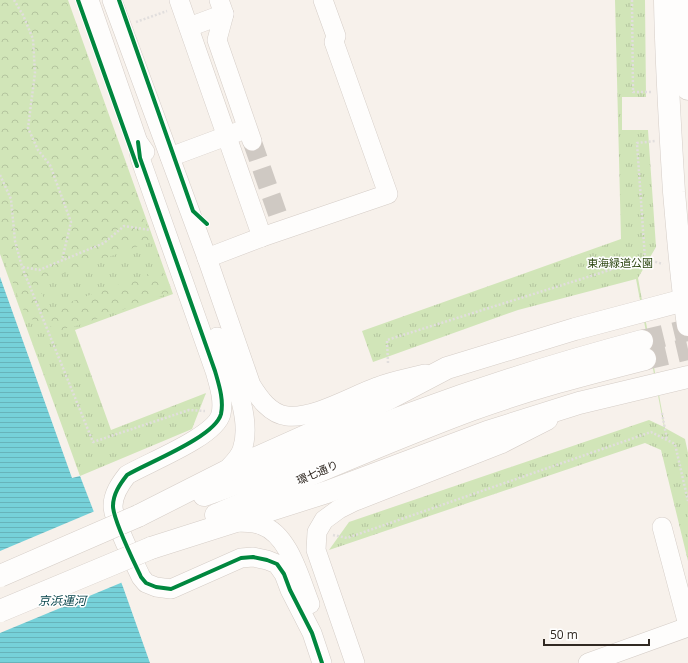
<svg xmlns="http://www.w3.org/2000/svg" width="688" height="663" viewBox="0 0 688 663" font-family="'Open Sans','Noto Sans JP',sans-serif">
	<defs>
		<pattern id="grass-tufts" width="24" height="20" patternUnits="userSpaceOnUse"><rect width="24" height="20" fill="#d1e5b8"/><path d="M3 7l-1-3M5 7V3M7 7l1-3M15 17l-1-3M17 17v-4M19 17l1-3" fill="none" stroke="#b4c49e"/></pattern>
		<pattern id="forest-crowns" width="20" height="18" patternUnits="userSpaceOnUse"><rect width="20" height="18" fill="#d1e5b8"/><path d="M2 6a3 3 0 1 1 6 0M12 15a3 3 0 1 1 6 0" fill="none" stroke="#b4c49e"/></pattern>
		<pattern id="water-rules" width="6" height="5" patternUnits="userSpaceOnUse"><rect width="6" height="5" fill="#76d1d9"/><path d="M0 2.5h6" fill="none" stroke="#67b3ba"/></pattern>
	</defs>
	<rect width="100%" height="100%" fill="#f7f1eb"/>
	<g fill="url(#grass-tufts)">
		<path d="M0 0H68L173 294 75 330 111 430 206 393 192 429 80 476 0 254Z"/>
		<path d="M615 0H645L646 97H622V130H648L656 247 638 278 665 428 685 439 688 453V561L661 450 645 443 329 550 349 522 649 420 664 427 636 279 518 310 373 362 362 331 621 239Z"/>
	</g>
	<path fill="url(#forest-crowns)" d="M0 0H66L152 241 38 283 48 310 162 269 170 293 73 327H68L58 334 53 333 52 327 33 320 22 308 0 247Z"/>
	<path fill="url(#water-rules)" d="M0 277 72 478 80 476 123 587 150 663H0Z"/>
	<path fill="#f7f1eb" d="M95 511 123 582 0 633V551Z"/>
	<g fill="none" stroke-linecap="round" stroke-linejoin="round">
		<path stroke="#cfc9c3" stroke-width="19" stroke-dasharray="19 10" stroke-linecap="butt" d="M252 141 280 221"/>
		<g stroke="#cfc9c3" stroke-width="22" stroke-dasharray="22 11" stroke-linecap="butt">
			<path d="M642 341 688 330"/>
			<path d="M645 359 688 349"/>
		</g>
		<g stroke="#d5cdc7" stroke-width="20">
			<g id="minor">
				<path d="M89 0 138 142 145 152"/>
				<path d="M112 0 207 258 251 385C259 398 270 414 287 416 314 419 352 396 377 387 392 381 409 378 425 374"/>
				<path d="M179 0 262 237"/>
				<path d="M219 0 224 14 217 40 252 141"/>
				<path d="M189 27 224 14"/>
				<path d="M138 142 140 158 215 371C219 385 224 400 221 414 215 437 149 462 127 475 120 484 113 494 113 506 113 520 134 562 141 577L146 583 156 587 171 589 241 558 253 557 267 560 277 564 284 574 290 590 312 633 322 663"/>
				<path d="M170 157 240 131"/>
				<path d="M207 258 262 237 388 194 334 42 336 36 323 0"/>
				<path d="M217 337C229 369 254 416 242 450 239 459 231 465 225 472"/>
				<path d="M237 522C245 522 253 522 261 525 289 534 300 579 310 604"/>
				<path d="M662 527 688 625"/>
				<path d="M355 663 316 550 317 532 324 520 339 509 353 502 501 444 548 420"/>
				<path d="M588 663 688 627"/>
			</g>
		</g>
		<g stroke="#d5cdc7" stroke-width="23">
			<g id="major">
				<path d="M204 495C274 471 341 439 410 414 486 386 563 362 642 341"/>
				<path d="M216 515C301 479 385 442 471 410 528 389 586 374 645 359"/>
				<path d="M138 516 225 472 386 400 447 368 575 329 688 299"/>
				<path d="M151 548 327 492 487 432 579 403 688 377"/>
			</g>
		</g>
		<g stroke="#d5cdc7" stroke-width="23">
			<g id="highway">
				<path d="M665 0C666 64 670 128 674 192 678 236 681 281 688 325"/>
				<path d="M686 0 688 89"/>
			</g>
		</g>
		<g stroke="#e1dedd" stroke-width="2.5" stroke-dasharray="2 2" stroke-linecap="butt">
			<path d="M14 0 23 15 33 39 35 73 28 128 38 150 50 165 71 222 62 260"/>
			<path d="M632 0 633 92H652"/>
			<path d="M136 22 167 11"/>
			<path d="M0 175 11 199 15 241 22 267 93 442 189 410 205 411"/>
			<path d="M645 259 637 143 655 141"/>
			<path d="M23 267 39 270 104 243 124 226 150 230"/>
			<path d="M388 363 387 340 645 259 663 264"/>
			<path d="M662 413 667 440"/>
			<path d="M333 535 347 538 651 432 675 444 688 501"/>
		</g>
		<use href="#minor" stroke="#fefdfc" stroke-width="19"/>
		<use href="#major" stroke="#fefdfc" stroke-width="22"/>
		<use href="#highway" stroke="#fefdfc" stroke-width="22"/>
		<g stroke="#d5cdc7" stroke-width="23" stroke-linecap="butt">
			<g id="major-bridge">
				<path d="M0 576 138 516"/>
				<path d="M0 611 151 548"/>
			</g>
		</g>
		<use href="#major-bridge" stroke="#fefdfc" stroke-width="22"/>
		<g stroke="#fff" stroke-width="6">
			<g id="cycleway">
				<path d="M78 0 137 166"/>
				<path d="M119 0 193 211 207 224"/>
				<path d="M138 142 140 158 215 371C219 385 224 400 221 414 215 437 149 462 127 475 120 484 113 494 113 506 113 520 134 562 141 577L146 583 156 587 171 589 241 558 253 557 267 560 277 564 284 574 290 590 312 633 322 663"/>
			</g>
		</g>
		<use href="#cycleway" stroke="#00873e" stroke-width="4"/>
	</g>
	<g text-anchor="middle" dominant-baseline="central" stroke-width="3" stroke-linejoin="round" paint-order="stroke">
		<g font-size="11" fill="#2e4812" stroke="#fff">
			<text x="620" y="262">東海緑道公園</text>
		</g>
		<g font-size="11" fill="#312922" stroke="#fff">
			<text transform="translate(317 472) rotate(-23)">環七通り</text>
		</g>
		<g font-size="12" font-style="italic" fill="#064349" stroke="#fff">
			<text x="62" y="600">京浜運河</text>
		</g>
	</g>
	<path d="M544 639v6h105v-6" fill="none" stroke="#312922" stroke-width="2"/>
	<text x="550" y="639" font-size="12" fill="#312922" stroke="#ffffff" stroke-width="3" paint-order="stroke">50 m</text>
</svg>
